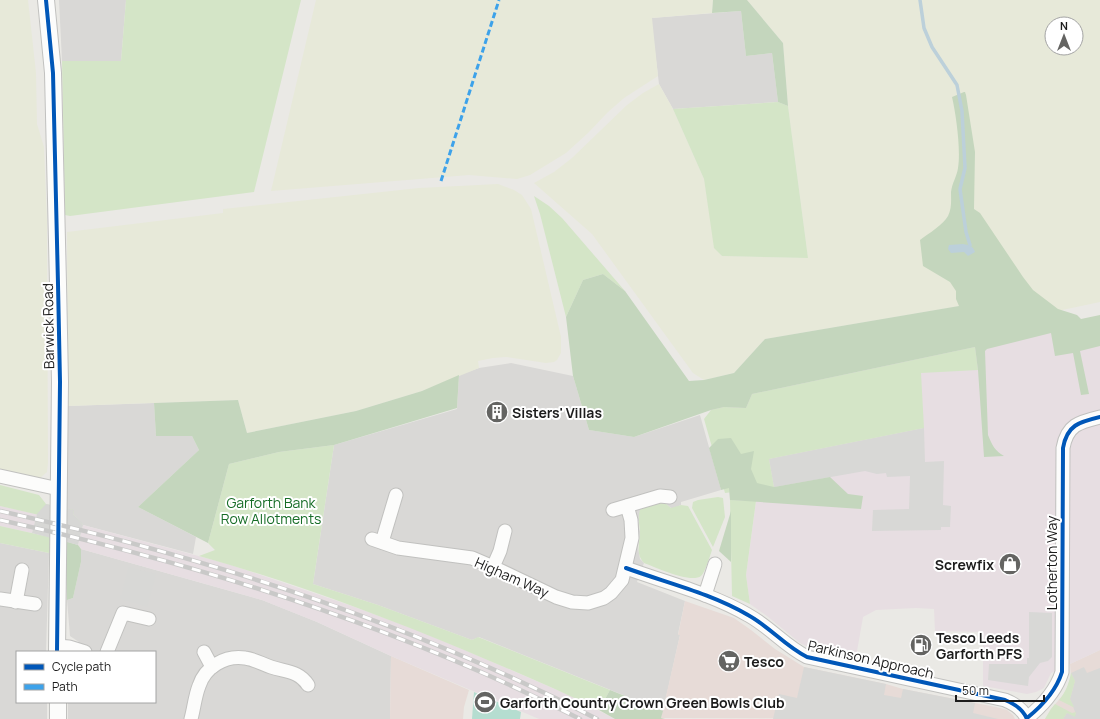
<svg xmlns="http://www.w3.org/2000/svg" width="1100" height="719" viewBox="0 0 1100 719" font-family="Manrope,sans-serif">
	<rect width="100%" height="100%" fill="#eae9e5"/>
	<g fill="#d9d8d6">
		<path d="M59 0H126L121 61H62Z"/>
		<path d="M741 11 746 56 772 53 778 102 673 109 659 84 651 18Z"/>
		<path d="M511 363 573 376 589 430 634 437 700 415 721 490 681 502V505L674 508H671L666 504 659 502 638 521 640 532 638 547 640 559 644 563 637 582 685 601 678 634 680 635 663 711 479 637 472 640 378 605 313 584 334 445 457 409 459 375 479 368Z"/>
		<path d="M154 403 156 436H192L199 450 138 507 196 537 193 554 83 525 73 514 66 508 68 406Z"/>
		<path d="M0 543 49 553 46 652H17V702H47V719H0Z"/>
		<path d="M81 549 262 600 317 622 391 656 390 719H68V702H155V652H76L79 642 70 636 67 600 73 598 81 562Z"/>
	</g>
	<g fill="#e7dbd7">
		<path d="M685 601 734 618 751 630 775 649 804 667 886 684 903 689 996 707 1007 710 1013 715 1015 719 661 718 680 635H678Z"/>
		<path d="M1100 650V719H1045L1051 709 1064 694 1068 686 1071 676 1070 664Z"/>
		<path d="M391 656 469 690 464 707 463 719H390Z"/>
	</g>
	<g fill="#e7dee2">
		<path d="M1100 320V650L1051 673 1044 688 1036 692 1027 694 983 686V632L935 631 934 609 916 608 876 610 863 617 856 657 810 648 800 643 767 616 750 604 746 575 756 502 730 500 729 488 710 403Z"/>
		<path d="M0 506 37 514 32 533 0 526Z"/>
		<path d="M83 525 228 564 352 606 422 632 481 657 571 696 615 719H539L391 656 317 622 262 600 81 549 78 545Z"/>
	</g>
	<g fill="#d8d8d6">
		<path d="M924 428 925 462 944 461 943 505 951 506 950 527H941V530L872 531 873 510 909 509 910 476 887 477 886 473 877 474 865 471 774 487 769 459Z"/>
		<path d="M129 567 156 574 147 607 120 599Z"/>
		<path d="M1029 612 1052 613V657L1048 661 1040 663 1029 677 1028 686 988 680 989 664H1027V658H1029Z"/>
		<path d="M804 667 886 684 884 695 901 698 903 689 975 703 973 713 998 719H773L779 694 797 698Z"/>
		<path d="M1084 667 1087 673 1100 668V719H1063L1067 713 1076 714 1070 699 1075 681 1071 673Z"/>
	</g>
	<g fill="#e7e9d9" fill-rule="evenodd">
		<path d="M0 0H28L36 73 37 124 44 147 47 221 48 463 47 472 40 478 0 472Z"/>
		<path d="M316 0H713L712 13 652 18 658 76 624 98 608 112 588 133 566 153 530 175 517 179 469 175 271 191Z"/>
		<path d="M747 0H1100V302L986 326 960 306 765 339 734 373 704 380 693 373 592 234 534 183 554 172 572 158 627 105 643 93 659 84 673 109 704 179 715 248 722 256 808 258 788 106 783 43ZM1052 24H1076V48H1052Z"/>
		<path d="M498 184 514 190 522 195 531 209 561 337V353L557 360 554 362 546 363 506 357 493 358 478 361 479 368 422 391 356 411 247 433 238 400 68 406 67 232 223 213V209L419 188Z"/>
	</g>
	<g fill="#d4e5c7">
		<path d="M126 0H301L254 192 70 216 65 215 62 61H121Z"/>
		<path d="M778 102 788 106 808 258 722 256 714 248 704 179 673 109Z"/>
		<path d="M534 196 549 206 562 218 625 291 603 274 583 280 566 317 540 214Z"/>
		<path d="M975 347 978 370 921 373 924 428 769 459 774 487 725 493 704 419 711 410 724 407 746 408 752 394Z"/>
		<path d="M334 445 313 584 378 605 472 640 478 637 610 690 599 710C555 688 509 669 464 650 377 614 289 581 199 556L215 550 208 543 229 464 279 452Z"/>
		<path d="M0 485 39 495 46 504 74 510 73 514 83 525 0 506Z"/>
		<path d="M718 497 723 498 725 517 713 547 692 508 693 502 698 500Z"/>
		<path d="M730 500 756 501 746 575 750 604 732 596Z"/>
		<path d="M659 502 666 504 671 508 681 505 688 506 712 550C710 556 705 573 701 576 691 584 655 567 644 563 635 554 640 542 640 531 639 522 637 514 642 506Z"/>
		<path d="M0 526 54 538 49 553 0 543Z"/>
		<path d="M1071 673 1075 681 1070 699 1074 707H1073L1059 700C1066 692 1069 683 1071 673Z"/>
		<path d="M1055 704 1072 713 1076 712 1075 717 1067 713 1063 719H1045L1051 709Z"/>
	</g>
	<g fill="#c4d6bd">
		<path d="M713 0H747L783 43 788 106 778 102 772 53 746 56 741 11 712 13Z"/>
		<path d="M964 92H965L966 95 975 152 974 209 980 213 1023 277 1033 290 1058 309 1077 315 1081 319 1100 315V346L1080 351 1089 394 1081 395 1073 353 1055 356 1051 333 987 349 985 351 988 435C992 445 995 451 1004 456L984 457 978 370 975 347 752 394 746 408 724 407 711 410 634 437 589 430 573 376 566 317 583 280 603 274 625 291 689 381 704 380 734 373 765 339 959 306 956 299V291L950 282 923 266 920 240C928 234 944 224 948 216 952 208 951 200 951 192 952 183 957 176 958 168 961 150 956 114 952 97Z"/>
		<path d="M459 375 457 408 334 445 279 452 229 464 208 543 138 507 199 450 192 436H156L154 403 238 400 247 433 356 411 422 391Z"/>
		<path d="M731 438 741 454 754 451 751 469 757 483 774 487 830 477 848 494 863 496 861 509 730 500 729 488 721 490 709 448 718 439Z"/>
		<path d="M731 511V562L719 551Z"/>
		<path d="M65 541 78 545 81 549V562L73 598 67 600Z"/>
		<path d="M610 690 663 711 661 718 665 719H615L599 710Z"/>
	</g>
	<path fill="#b5ddd0" d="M474 692 521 712 520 719H472Z"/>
	<path fill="#bcd0da" d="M963 244C969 245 973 246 975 252L968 256 964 252 951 253 948 249 949 245Z"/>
	<path fill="#d7d7d5" d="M46 504 74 510 73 514 83 525 78 545 32 533 37 514Z"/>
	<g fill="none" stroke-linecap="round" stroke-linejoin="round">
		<path stroke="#bcd0da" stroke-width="3.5" d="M920 0 924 28 932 47 957 85 962 111 965 168 960 189 966 232 970 245"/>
		<g stroke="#c1c1bf" stroke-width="15">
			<g id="minor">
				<path d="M0 476 59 489"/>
				<path d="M613 510 660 496 670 497"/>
				<path d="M372 539 398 548 472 558 493 567 556 597 572 602 588 603 604 598 611 593 622 580 632 538 631 520 627 506"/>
				<path d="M382 542 396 495"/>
				<path d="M493 567 500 551 505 531"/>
				<path d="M626 568C667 583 710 593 748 615 770 627 785 646 807 657L1005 700C1015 704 1023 709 1027 719"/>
				<path d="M705 595 715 564"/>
				<path d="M0 599 35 604"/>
				<path d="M16 602 22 570"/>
				<path d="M57 646 69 647 85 652"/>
				<path d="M107 652 123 613 149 619"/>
				<path d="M204 652 212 667"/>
				<path d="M1027 718C1042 706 1056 691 1062 672L1063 448C1067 425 1079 422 1100 417"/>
				<path d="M191 719C194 708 195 696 199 686 205 667 225 655 245 658 254 659 262 664 271 667 286 672 299 671 308 685"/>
			</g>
		</g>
		<g stroke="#c1c1bf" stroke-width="18">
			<g id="tertiary">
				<path d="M46 0 53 73 58 284 60 382 57 652"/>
				<path d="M58 702V719"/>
			</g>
		</g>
		<use href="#minor" stroke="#fcfcfb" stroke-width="13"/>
		<use href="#tertiary" stroke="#fcfcfb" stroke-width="16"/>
		<g stroke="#c9c9c8" stroke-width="4.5">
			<g id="rail">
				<path d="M0 511C206 557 410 622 597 719"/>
				<path d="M0 520C199 564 398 626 580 719"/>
			</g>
		</g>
		<use href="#rail" stroke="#fff" stroke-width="3" stroke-dasharray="9" stroke-linecap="butt"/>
		<path stroke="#3da2ea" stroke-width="3" stroke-dasharray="6 3" stroke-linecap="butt" d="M441 181 499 0"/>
		<g stroke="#fff" stroke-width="6">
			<g id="cycleway">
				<path d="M46 0 53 73 58 284 60 382 57 652"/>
				<path d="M626 568C667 583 710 593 748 615 770 627 785 646 807 657L1005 700C1015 704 1023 709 1027 719"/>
				<path d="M1027 718C1042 706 1056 691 1062 672L1063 448C1067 425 1079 422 1100 417"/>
			</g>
		</g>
		<use href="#cycleway" stroke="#0057b8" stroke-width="4"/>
	</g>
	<defs>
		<g id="building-disc" transform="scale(1.15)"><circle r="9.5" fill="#646462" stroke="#fff"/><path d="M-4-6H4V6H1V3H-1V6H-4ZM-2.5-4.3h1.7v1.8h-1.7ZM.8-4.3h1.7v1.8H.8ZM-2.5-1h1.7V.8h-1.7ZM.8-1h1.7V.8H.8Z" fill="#fff"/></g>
		<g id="shop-disc" transform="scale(1.15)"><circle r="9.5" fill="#646462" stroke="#fff"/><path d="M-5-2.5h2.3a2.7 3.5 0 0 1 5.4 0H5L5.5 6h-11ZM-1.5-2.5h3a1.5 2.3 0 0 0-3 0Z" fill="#fff"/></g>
		<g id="fuel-disc" transform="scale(1.15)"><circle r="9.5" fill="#646462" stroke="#fff"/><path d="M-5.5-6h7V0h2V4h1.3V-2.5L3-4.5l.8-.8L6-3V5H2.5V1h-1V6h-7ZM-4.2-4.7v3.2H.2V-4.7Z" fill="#fff"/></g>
		<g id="supermarket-disc" transform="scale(1.15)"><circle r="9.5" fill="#646462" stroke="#fff"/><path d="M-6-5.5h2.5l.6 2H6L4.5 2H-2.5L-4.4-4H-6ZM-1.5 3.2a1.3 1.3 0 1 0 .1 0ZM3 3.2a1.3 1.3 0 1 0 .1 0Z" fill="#fff"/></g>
		<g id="stadium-disc" transform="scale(1.15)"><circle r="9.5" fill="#646462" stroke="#fff"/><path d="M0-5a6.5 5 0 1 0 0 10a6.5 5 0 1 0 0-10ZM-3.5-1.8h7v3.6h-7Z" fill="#fff"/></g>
	</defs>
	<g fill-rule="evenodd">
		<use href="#building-disc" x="497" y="412"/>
		<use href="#shop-disc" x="1010" y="564"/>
		<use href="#fuel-disc" x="921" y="645"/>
		<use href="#supermarket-disc" x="729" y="661"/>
		<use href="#stadium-disc" x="485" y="702"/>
	</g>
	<g text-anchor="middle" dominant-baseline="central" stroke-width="4" stroke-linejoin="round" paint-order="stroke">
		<g font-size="14" fill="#1c1c1c" stroke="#fff">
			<text transform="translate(48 326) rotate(-91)">Barwick Road</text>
			<text transform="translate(1051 563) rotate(-90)">Lotherton Way</text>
			<text transform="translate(512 577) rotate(24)">Higham Way</text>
			<text transform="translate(871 659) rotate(13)">Parkinson Approach</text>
		</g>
		<g font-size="14" font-weight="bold" fill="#1c1c1c" stroke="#fff" text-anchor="start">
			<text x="512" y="412">Sisters' Villas</text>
			<text x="994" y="564" text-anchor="end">Screwfix</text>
			<text x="936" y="637">Tesco Leeds<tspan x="936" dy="16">Garforth PFS</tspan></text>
			<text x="744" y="661">Tesco</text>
			<text x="500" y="702">Garforth Country Crown Green Bowls Club</text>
		</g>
		<g font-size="14" fill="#176d27" stroke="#fff">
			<text x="271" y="502">Garforth Bank<tspan x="271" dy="16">Row Allotments</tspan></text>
		</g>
	</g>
	<rect x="16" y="651" width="140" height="52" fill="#ffffff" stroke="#a4a4a4"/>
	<rect x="24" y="664" width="20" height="6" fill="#0057b8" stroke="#a4a4a4"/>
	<text x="52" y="671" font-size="12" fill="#1c1c1c">Cycle path</text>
	<rect x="24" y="684" width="20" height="6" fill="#3da2ea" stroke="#a4a4a4"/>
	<text x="52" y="691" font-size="12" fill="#1c1c1c">Path</text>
	<g transform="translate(1064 36)"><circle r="19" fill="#ffffff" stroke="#a4a4a4"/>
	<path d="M0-3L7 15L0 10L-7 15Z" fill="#646462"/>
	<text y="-6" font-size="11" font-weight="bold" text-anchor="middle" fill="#1c1c1c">N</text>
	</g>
	<path d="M956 695v6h88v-6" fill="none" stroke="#1c1c1c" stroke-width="2"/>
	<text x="962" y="695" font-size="12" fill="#1c1c1c" stroke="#ffffff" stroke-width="3" paint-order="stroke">50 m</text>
</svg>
